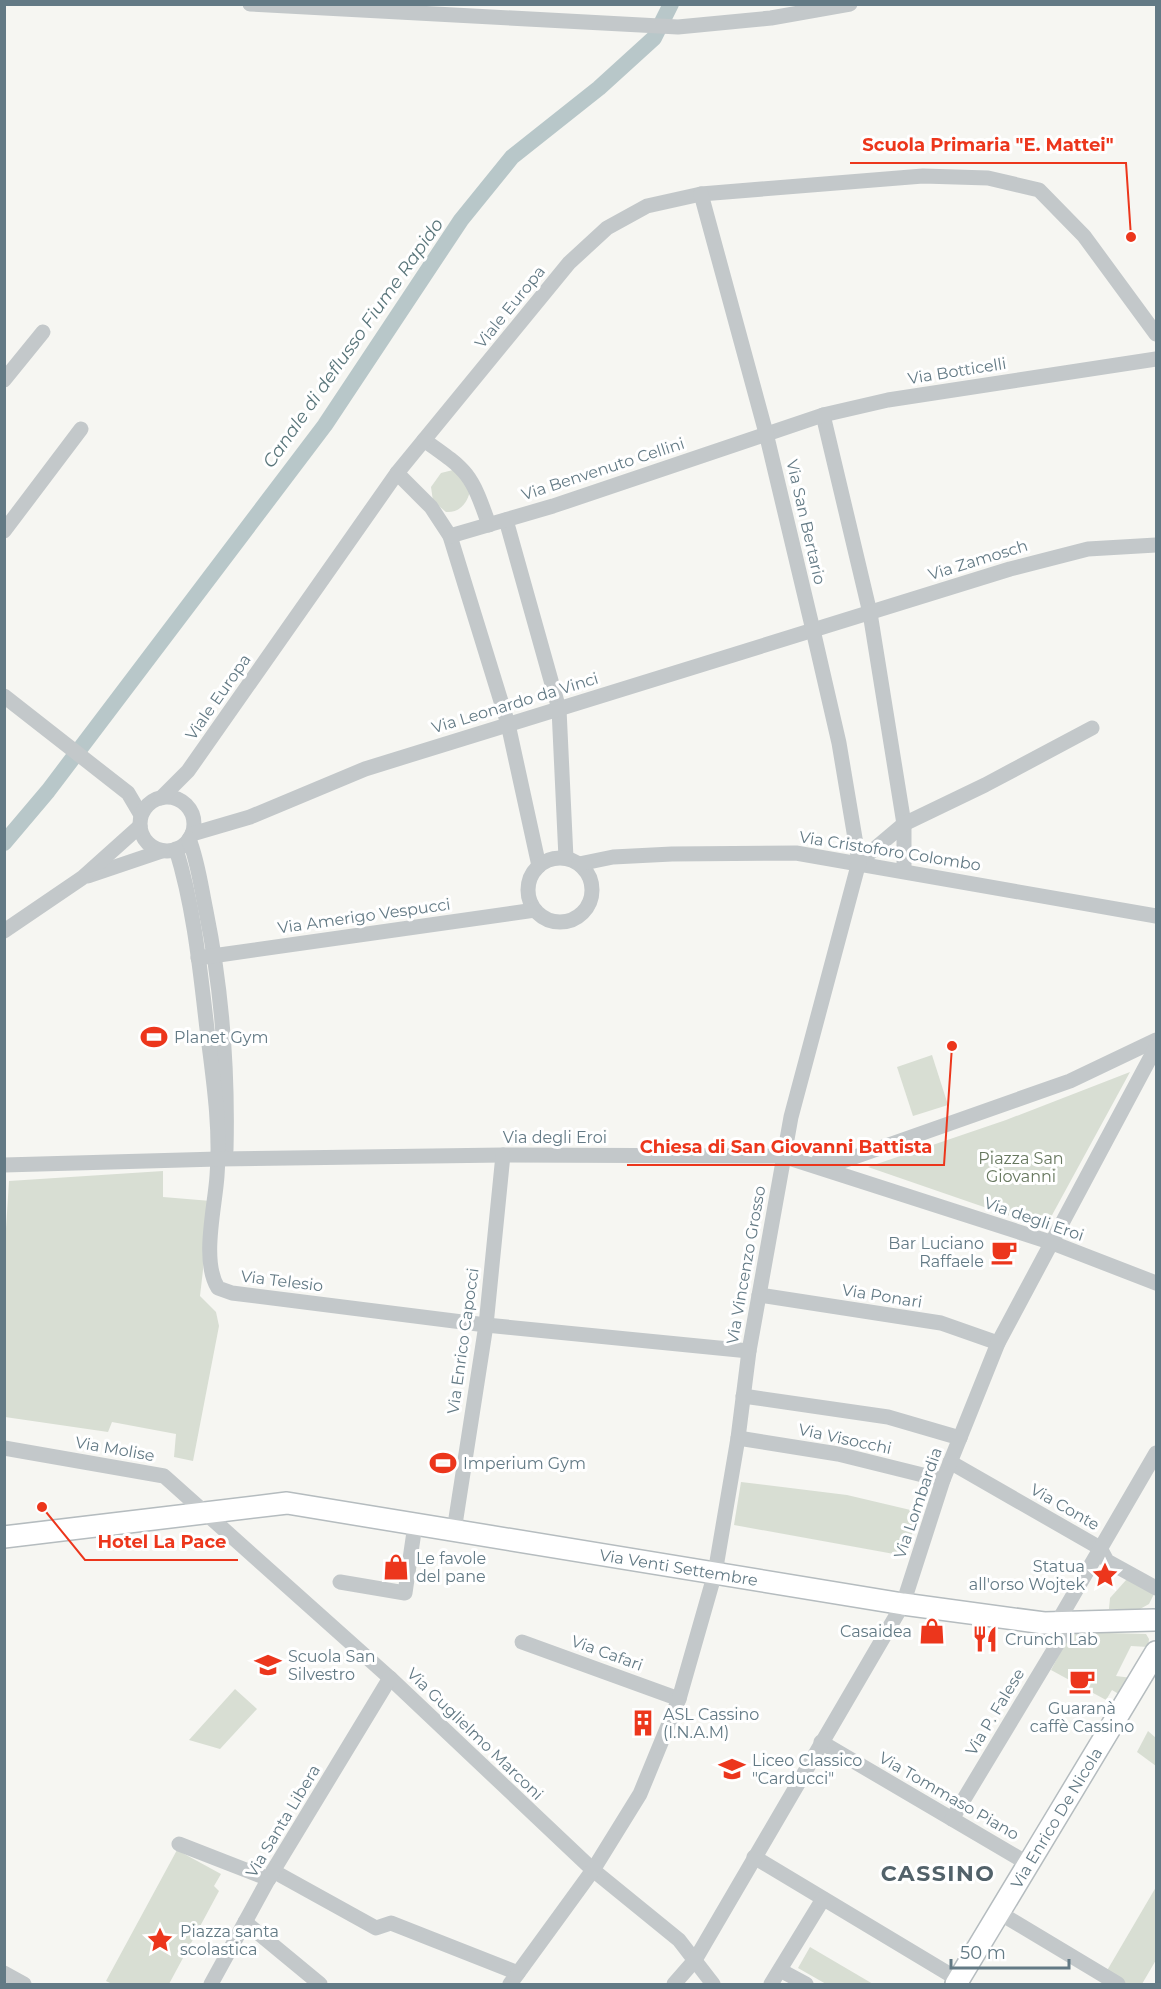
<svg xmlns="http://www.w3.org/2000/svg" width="1161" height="1989" viewBox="0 0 1161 1989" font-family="Montserrat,sans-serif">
	<rect width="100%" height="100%" fill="#f6f6f2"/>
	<g fill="#d8ded3">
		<path d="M453 470 460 471 470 491C467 504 459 513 446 512L433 501 431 487 441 473Z"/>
		<path d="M932 1055 948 1105 913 1116 897 1067Z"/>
		<path d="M1130 1072 1045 1228 868 1167 1006 1120Z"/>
		<path d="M163 1171V1197L211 1201 200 1296 216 1312 219 1326 193 1461 174 1457 176 1434 112 1422 108 1432 5 1417 4 1260 9 1181Z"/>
		<path d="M741 1482 847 1495 919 1512 905 1556 734 1525Z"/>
		<path d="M1127 1579 1154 1594 1149 1604 1140 1609H1109L1110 1598Z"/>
		<path d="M1071 1632 1146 1634 1149 1639 1148 1647 1131 1646 1116 1676 1132 1678 1122 1696 1112 1690 1106 1700 1051 1670Z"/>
		<path d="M235 1689 257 1709 220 1749 189 1740Z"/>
		<path d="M1148 1731 1156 1738V1766L1137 1752Z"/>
		<path d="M177 1850 221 1874 214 1886 219 1891 169 1984H112L106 1981Z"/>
		<path d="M1156 1887V1960L1142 1984H1122L1105 1974Z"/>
		<path d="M810 1947 873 1984H826L798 1968Z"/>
	</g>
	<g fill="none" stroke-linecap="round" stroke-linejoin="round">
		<path stroke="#b8c7c9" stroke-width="16" d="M4 843 48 791 325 425 461 220 512 157 599 88 654 38 671 4"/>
		<g stroke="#b5bcbf" stroke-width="24">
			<g id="secondary">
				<path id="s1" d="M4 1537 287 1503 903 1604 1044 1623 1154 1620"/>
				<path id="s2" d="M956 1984 1156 1652"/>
			</g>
		</g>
		<g stroke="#c3c8ca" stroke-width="15">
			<path d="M250 4 678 27 771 18 850 4"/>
			<path d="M4 380 43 332"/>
			<path d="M823 415 870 613 904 824V870"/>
			<path d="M424 440C468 471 471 473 489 525"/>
			<path d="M397 473 431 507 450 536 508 724 539 866"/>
			<path d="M506 520 559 709 566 858"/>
			<path d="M4 531 81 429"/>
			<path d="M450 536 553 506 823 415 888 400 1156 359"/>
			<path d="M4 696 128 793 141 815"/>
			<circle cx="167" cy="824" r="27"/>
			<path d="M161 798 188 771 397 473 569 263 607 228 647 206 701 194 923 176 988 178 1039 190 1084 236 1156 334"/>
			<path d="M192 834 250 817 365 769 1010 569 1088 549 1156 545"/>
			<path d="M189 839C198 862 201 887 206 911 222 990 228 1069 226 1150"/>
			<path d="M176 849C194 907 200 969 207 1029 213 1077 221 1127 217 1176 215 1207 201 1261 218 1288L232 1293 486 1325 749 1351"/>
			<circle cx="560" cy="890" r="32"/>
			<path d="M859 862 904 824 985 785 1092 728"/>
			<path d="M579 864 613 857 672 854 796 853 1156 916"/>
			<path d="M88 876 162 851"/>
			<path d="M4 931 82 878 140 826"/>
			<path d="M198 958 535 910"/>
			<path d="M818 1161 837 1163 846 1160 1070 1081 1156 1040"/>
			<path d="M4 1165 218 1159 503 1155 783 1156 1050 1242 1156 1283"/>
			<path d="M759 1295 941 1323 998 1343"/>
			<path d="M743 1396 888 1417 960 1438"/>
			<path d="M738 1438 838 1454 943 1480"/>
			<path d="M4 1448 164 1476 390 1678 593 1870 679 1940 713 1984"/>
			<path d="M950 1462 1100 1548 1107 1561 1156 1588"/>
			<path d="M454 1531 486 1325 503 1155"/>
			<path d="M340 1582 405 1593 415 1525"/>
			<path d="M1057 1623 1156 1453"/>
			<path d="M522 1642 679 1699"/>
			<path d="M821 1742 1027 1863"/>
			<path d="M952 1819 1070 1623"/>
			<path d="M179 1844 269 1879"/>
			<path d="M754 1857 959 1980"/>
			<path d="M273 1871 376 1928 391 1923 518 1973"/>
			<path d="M998 1912 1118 1984"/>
			<path d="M245 1922 320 1984"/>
			<path d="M780 1970 806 1984"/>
			<path d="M4 1973 24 1984"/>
			<path d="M211 1984 273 1871 390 1678"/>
			<path d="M510 1984 593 1870 640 1794 679 1699 715 1573 738 1438 749 1351 791 1117 859 862 839 743 813 630 766 433 701 194"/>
			<path d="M674 1984 695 1960 903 1604 943 1480 998 1343 1156 1047"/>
			<path d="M771 1984 823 1899"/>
		</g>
		<use href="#secondary" stroke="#fff" stroke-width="21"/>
	</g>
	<defs>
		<g id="stadium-bare" transform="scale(2.07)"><path d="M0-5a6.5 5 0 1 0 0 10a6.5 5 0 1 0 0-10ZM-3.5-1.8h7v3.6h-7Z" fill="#ec361c" stroke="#fff" stroke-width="2.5" paint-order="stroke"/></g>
		<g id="cafe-bare" transform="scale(2.07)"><path d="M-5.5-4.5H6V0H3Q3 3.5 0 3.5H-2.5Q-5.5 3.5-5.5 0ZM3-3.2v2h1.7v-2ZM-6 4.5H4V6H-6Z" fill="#ec361c" stroke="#fff" stroke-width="2.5" paint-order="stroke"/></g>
		<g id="shop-bare" transform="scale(2.07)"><path d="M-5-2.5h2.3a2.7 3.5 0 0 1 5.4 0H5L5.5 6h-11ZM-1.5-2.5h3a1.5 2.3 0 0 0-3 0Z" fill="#ec361c" stroke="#fff" stroke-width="2.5" paint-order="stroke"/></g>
		<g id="sight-bare" transform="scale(2.07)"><path d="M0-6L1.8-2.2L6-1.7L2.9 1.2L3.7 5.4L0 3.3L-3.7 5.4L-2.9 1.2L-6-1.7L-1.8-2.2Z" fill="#ec361c" stroke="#fff" stroke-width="2.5" paint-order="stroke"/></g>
		<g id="restaurant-bare" transform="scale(2.07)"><path d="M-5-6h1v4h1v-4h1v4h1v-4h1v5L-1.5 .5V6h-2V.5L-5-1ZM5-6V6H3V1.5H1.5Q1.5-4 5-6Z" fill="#ec361c" stroke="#fff" stroke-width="2.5" paint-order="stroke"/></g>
		<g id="school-bare" transform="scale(2.07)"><path d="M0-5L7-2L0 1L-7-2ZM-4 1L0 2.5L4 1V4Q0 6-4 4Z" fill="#ec361c" stroke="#fff" stroke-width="2.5" paint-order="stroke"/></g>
		<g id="building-bare" transform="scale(2.07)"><path d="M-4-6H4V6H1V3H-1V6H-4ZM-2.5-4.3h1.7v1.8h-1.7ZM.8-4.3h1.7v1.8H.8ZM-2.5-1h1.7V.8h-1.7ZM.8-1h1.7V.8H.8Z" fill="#ec361c" stroke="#fff" stroke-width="2.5" paint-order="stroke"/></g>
	</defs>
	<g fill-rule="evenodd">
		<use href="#stadium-bare" x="154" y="1037"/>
		<use href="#cafe-bare" x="1004" y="1252"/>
		<use href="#stadium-bare" x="443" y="1463"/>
		<use href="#shop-bare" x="396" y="1567"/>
		<use href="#sight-bare" x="1105" y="1575"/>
		<use href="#shop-bare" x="932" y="1631"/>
		<use href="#restaurant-bare" x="985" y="1639"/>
		<use href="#school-bare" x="268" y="1665"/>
		<use href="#cafe-bare" x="1082" y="1681"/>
		<use href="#building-bare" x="643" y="1723"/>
		<use href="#school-bare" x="732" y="1769"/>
		<use href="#sight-bare" x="160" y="1940"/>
	</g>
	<g text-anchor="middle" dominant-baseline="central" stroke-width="6" stroke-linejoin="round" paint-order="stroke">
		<g font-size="16" fill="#637a85" stroke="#fff">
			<text transform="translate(510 307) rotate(-51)">Viale Europa</text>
			<text transform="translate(957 371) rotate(-9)">Via Botticelli</text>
			<text transform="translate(603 469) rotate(-18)">Via Benvenuto Cellini</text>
			<text transform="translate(806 522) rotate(77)">Via San Bertario</text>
			<text transform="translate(978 560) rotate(-17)">Via Zamosch</text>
			<text transform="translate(218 697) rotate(-55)">Viale Europa</text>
			<text transform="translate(515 703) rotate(-17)">Via Leonardo da Vinci</text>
			<text transform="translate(890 851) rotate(9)">Via Cristoforo Colombo</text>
			<text transform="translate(364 916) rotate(-8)">Via Amerigo Vespucci</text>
			<text x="555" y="1137">Via degli Eroi</text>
			<text transform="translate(1034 1219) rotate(19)">Via degli Eroi</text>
			<text transform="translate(746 1265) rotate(-80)">Via Vincenzo Grosso</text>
			<text transform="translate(282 1281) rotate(7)">Via Telesio</text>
			<text transform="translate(882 1296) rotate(9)">Via Ponari</text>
			<text transform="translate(463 1341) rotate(-82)">Via Enrico Capocci</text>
			<text transform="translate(845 1439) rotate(12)">Via Visocchi</text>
			<text transform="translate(115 1449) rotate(10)">Via Molise</text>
			<text transform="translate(918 1503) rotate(-71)">Via Lombardia</text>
			<text transform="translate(1065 1507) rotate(30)">Via Conte</text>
			<text stroke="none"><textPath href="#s1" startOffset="682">Via Venti Settembre</textPath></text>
			<text transform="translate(607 1653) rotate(20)">Via Cafari</text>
			<text transform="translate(995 1712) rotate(-59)">Via P. Falese</text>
			<text transform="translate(475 1734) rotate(44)">Via Guglielmo Marconi</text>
			<text transform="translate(949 1796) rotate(30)">Via Tommaso Piano</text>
			<text stroke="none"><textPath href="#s2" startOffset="194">Via Enrico De Nicola</textPath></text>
			<text transform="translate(283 1821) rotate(-59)">Via Santa Libera</text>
		</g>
		<g font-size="16" fill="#637a85" stroke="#fff" text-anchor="start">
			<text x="174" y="1037">Planet Gym</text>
			<text x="984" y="1243" text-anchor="end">Bar Luciano<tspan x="984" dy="18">Raffaele</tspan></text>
			<text x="463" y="1463">Imperium Gym</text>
			<text x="416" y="1558">Le favole<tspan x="416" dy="18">del pane</tspan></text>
			<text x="1085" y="1566" text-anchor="end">Statua<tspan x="1085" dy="18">all'orso Wojtek</tspan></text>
			<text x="912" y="1631" text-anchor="end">Casaidea</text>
			<text x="1005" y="1639">Crunch Lab</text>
			<text x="288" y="1656">Scuola San<tspan x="288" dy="18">Silvestro</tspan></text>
			<text x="1082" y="1708" text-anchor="middle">Guaranà<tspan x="1082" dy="18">caffè Cassino</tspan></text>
			<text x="663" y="1714">ASL Cassino<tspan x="663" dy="18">(I.N.A.M)</tspan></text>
			<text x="752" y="1760">Liceo Classico<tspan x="752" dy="18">"Carducci"</tspan></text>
			<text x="180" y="1931">Piazza santa<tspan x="180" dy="18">scolastica</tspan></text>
		</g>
		<g font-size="16" fill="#66775e" stroke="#fff">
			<text x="1021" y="1158">Piazza San<tspan x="1021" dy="18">Giovanni</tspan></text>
		</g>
		<g font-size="18" font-style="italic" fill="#5a767b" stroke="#fff">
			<text transform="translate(353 343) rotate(-55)">Canale di deflusso Fiume Rapido</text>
		</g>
		<g font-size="22" font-weight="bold" letter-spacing="1.5" fill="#52626a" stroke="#fff">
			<text x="938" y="1873">CASSINO</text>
		</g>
	</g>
	<path fill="none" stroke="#ec361c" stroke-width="2" d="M1131 237L1126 163H850M952 1046L944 1165H627M42 1507L85 1560H238"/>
	<g fill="#ec361c" stroke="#fff" stroke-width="2">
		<circle cx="1131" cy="237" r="6"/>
		<circle cx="952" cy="1046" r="6"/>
		<circle cx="42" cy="1507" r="6"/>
	</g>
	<g font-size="18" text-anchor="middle" font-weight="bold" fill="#ec361c" stroke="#fff" stroke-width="6" stroke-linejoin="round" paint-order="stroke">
		<text x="988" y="151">Scuola Primaria "E. Mattei"</text>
		<text x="786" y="1153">Chiesa di San Giovanni Battista</text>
		<text x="162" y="1548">Hotel La Pace</text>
	</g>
	<rect width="1161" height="1989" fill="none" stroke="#637a85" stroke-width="12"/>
	<path d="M951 1959v9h118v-9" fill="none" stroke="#637a85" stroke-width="3"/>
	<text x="960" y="1959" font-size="18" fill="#637a85" stroke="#ffffff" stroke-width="4.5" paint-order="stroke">50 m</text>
</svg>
